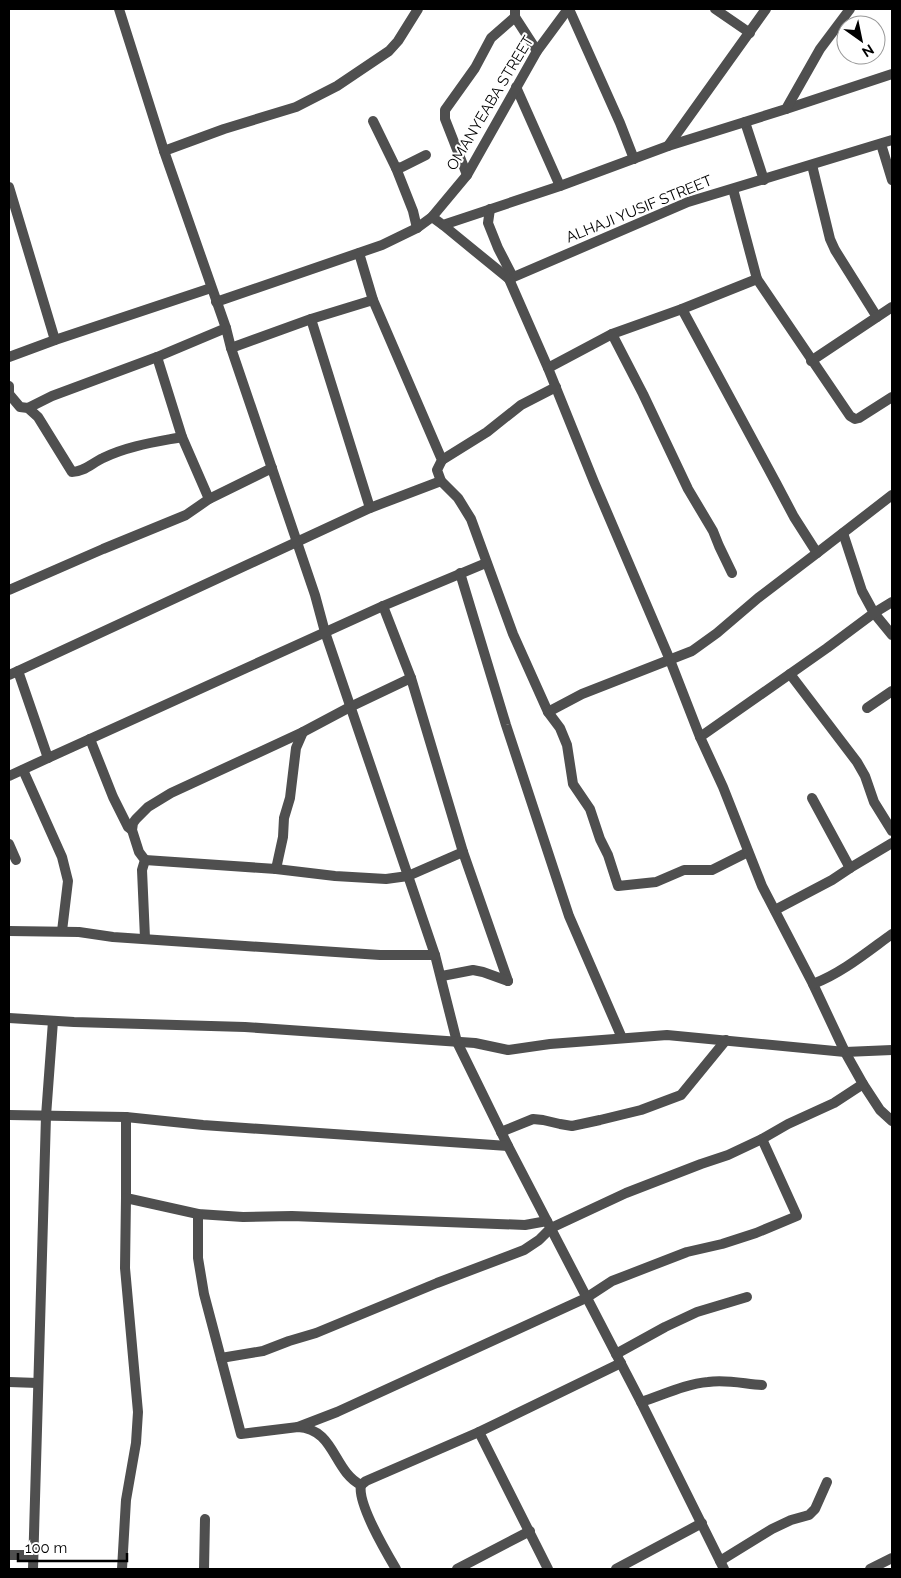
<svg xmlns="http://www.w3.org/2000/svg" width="901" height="1578" viewBox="0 0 901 1578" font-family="Raleway,sans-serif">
	<rect width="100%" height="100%" fill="#fff"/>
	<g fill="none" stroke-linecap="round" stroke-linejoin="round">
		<g stroke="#4f4f4f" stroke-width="10">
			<path d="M119 9 164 151 226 328 231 348 315 595 325 632 435 955 457 1042 508 1146 641 1402 724 1569"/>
			<path d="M515 9V17L537 51"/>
			<path d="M569 9 620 123 634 159"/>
			<path d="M715 9 750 33"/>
			<path d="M516 87 560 186"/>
			<path d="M786 109 892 74"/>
			<path d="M373 121 396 168 402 167 426 155"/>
			<path d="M745 122 764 180"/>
			<path d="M881 144 892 180"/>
			<path d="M668 146 766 9"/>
			<path d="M164 151 224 129 296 107 337 86 389 51 398 41 418 9"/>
			<path d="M812 165 830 239 835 250 877 317"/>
			<path d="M396 168 413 211 417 228"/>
			<path d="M467 175 445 119V110L475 68 491 38 515 17"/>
			<path d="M9 187 55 340"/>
			<path d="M490 209 488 223 498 248 513 277"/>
			<path d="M432 217 443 225 560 186 668 146 786 109 820 49 850 9"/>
			<path d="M443 225 509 279 688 202 892 140"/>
			<path d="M359 253 373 300 442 460 437 470 441 481 458 498 471 519 513 634 548 712 560 728 567 745 573 784 590 809 600 839 608 855 618 886 656 882 684 870H712L748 852"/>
			<path d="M509 279 548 368 612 334 682 309 757 279 733 189"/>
			<path d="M757 279 850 416 855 419 859 418 892 397"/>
			<path d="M216 302 382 245 417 228 432 217 467 175 537 51 568 9"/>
			<path d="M682 309 776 483 794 517 817 553 892 495"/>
			<path d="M311 319 370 508"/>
			<path d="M612 334 643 394 688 489 713 531 719 546 732 573"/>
			<path d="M231 348 311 319 373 300"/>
			<path d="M9 357 55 340 211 288"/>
			<path d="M157 357 182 437 209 499"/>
			<path d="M811 361 892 307"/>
			<path d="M548 368 594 482 670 660 700 737 723 787 762 886 813 984 845 1052 863 1084 880 1110 892 1121"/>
			<path d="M9 386V394L20 407 28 408 38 417 72 472C84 472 92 463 103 458 127 446 156 442 182 437"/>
			<path d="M28 408 52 396 157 357 226 328"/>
			<path d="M442 460 487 432 521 405 556 387"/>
			<path d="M441 481 370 508 18 671 48 758 383 606 486 563"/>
			<path d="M843 533 862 591 874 613 892 635"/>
			<path d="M460 573 506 725 569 916 622 1038"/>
			<path d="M9 590 103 549 186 515 209 499 272 468"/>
			<path d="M383 606 411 678 463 852 508 981"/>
			<path d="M790 674 857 762 865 776 874 802 892 831"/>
			<path d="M9 675 18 671"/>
			<path d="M867 708 892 691"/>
			<path d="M548 712 582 694 692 651 717 633 758 598 817 553"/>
			<path d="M700 737 827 648 874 613 892 602"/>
			<path d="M90 739 113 797 128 827 132 830"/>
			<path d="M23 770 62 857 68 881 62 931"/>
			<path d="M9 776 48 758"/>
			<path d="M812 798 850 868"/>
			<path d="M9 844 16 860"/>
			<path d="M145 860 276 869 335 876 386 879 408 876 463 852"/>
			<path d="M276 869 283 837 284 818 290 798 296 748 303 732"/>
			<path d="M775 910 832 880 850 868 892 843"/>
			<path d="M9 931 79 932 113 937 380 955H435"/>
			<path d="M145 938 142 870 145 860 139 852 132 830 133 823 136 819 148 807 171 793 303 732 350 707 411 678"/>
			<path d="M442 976 473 970 483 972 508 981"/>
			<path d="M813 984C842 973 867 952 892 934"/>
			<path d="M9 1018 74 1022 245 1027 475 1043 508 1050 550 1044 667 1035 845 1052 892 1050"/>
			<path d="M9 1115 126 1117 203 1125 508 1146"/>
			<path d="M126 1117V1198L198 1214 243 1217 292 1216 525 1225 547 1221"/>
			<path d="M501 1132 533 1119 543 1120 560 1124 572 1126 600 1120 641 1110 681 1095 726 1040"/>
			<path d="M198 1214V1258L204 1294 241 1434 298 1427C335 1429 333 1471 361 1485"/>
			<path d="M616 1354 665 1327 697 1312 747 1297"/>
			<path d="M221 1358 263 1351 289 1341 316 1333 437 1283 524 1250 539 1240 551 1228 626 1193 701 1164 728 1155 762 1139 788 1124 834 1103 863 1084"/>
			<path d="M9 1382 38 1383"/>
			<path d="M641 1402C663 1395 685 1384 708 1382 726 1379 745 1384 762 1385"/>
			<path d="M298 1427 337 1412 586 1298 612 1281 687 1252 722 1244 756 1233 797 1216 762 1139"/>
			<path d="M479 1432 548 1569"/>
			<path d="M361 1485 366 1481 479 1432 621 1363"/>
			<path d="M361 1485C357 1503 386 1552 396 1569"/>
			<path d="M9 1555H33"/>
			<path d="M720 1561 772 1529 791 1520 809 1515 815 1509 827 1482"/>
			<path d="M33 1569 46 1116 53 1021"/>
			<path d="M122 1569 126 1500 136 1443 138 1412 125 1268 126 1198"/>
			<path d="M204 1569 205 1519"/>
			<path d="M457 1569 530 1531"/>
			<path d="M616 1569 702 1523"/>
			<path d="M870 1569 892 1558"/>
		</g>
	</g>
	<g text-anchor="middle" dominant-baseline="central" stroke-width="4" stroke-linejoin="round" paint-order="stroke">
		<g font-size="15" fill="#000" stroke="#fff">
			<text transform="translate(490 103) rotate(-59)">OMANYEABA STREET</text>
			<text transform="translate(639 209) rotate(-22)">ALHAJI YUSIF STREET</text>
		</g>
	</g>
	<rect width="901" height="1578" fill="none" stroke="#000000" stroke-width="20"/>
	<g transform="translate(861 40) rotate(147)"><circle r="24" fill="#ffffff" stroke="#999999"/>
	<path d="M0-4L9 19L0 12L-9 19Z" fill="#000000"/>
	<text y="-8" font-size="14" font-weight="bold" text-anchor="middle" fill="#000000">N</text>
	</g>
	<path d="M18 1553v8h109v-8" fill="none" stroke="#000000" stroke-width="2.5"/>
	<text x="25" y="1553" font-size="15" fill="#000000" stroke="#ffffff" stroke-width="4" paint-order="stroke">100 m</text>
</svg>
